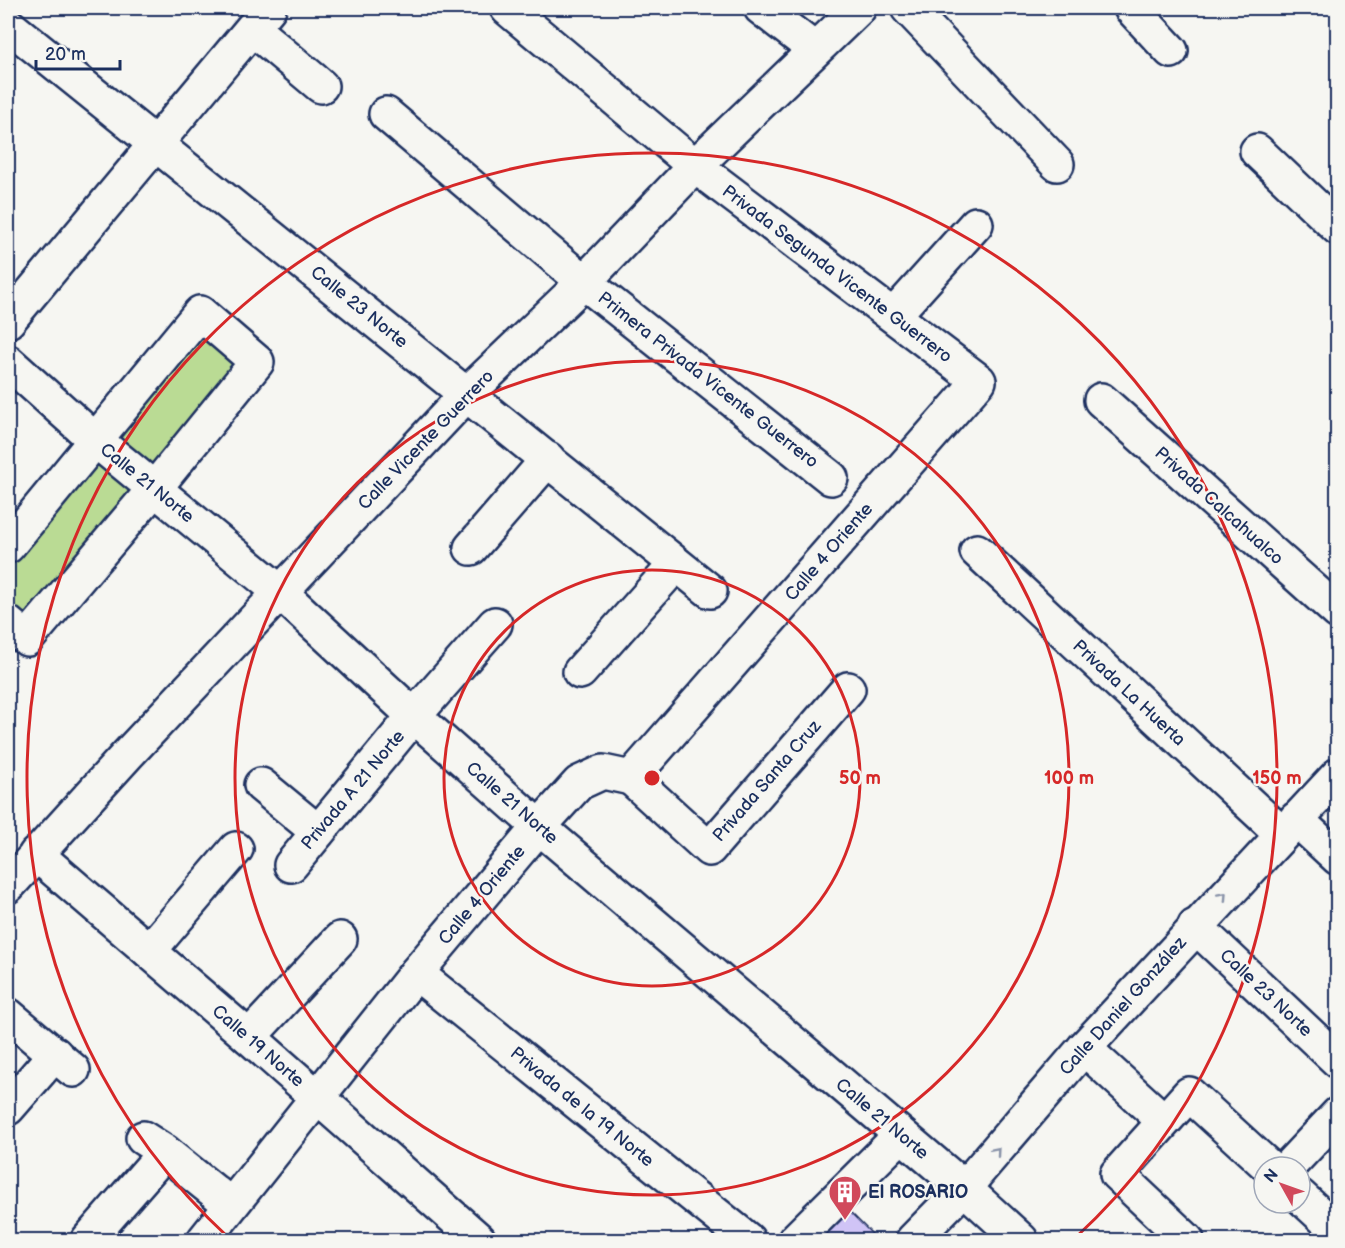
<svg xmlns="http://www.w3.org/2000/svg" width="1345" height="1248" viewBox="0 0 1345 1248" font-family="'Balsamiq Sans',sans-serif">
	<rect width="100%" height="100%" fill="#f6f6f2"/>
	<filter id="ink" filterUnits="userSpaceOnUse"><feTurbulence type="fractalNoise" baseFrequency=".0167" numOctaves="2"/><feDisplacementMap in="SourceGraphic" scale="12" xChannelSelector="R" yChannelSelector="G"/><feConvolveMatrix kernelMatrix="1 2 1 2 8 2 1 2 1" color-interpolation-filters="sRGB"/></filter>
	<g filter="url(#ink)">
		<path fill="#badb94" stroke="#6a8579" stroke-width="1.5" d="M200 321 253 364 27 631 8 615V552Z"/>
		<path fill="#d0c4f6" stroke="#1b2f5e" stroke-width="1.5" d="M845 1207 873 1235 868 1240H810Z"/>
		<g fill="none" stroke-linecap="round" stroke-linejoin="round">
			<g stroke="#1b2f5e" stroke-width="38">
				<g id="minor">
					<path d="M507 8 695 166 979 381 631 778"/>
					<path d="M761 8 814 49"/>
					<path d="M908 8 1057 164"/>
					<path d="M1131 8 1171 51"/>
					<path d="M8 25 710 591"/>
					<path d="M253 29 321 86"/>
					<path d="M386 114 584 282 831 478"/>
					<path d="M1257 151 1338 228"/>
					<path d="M894 315 976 224"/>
					<path d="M8 321 269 8"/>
					<path d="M8 362 94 439 280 592 414 716 539 827 964 1188 1021 1240"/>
					<path d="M1101 400 1338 612"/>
					<path d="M8 546 200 313 257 362 155 488 27 639 8 623"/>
					<path d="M471 548 548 459"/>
					<path d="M977 551 1282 834"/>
					<path d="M580 672 676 564"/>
					<path d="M631 778 709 849 848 689"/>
					<path d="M261 785 318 832"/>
					<path d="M1296 819 1338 858"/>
					<path d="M36 854 249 1037 479 1240"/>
					<path d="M291 865 414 716 495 624"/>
					<path d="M8 886 128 754 467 394 584 282 695 166 859 8"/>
					<path d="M1195 926 1338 1061"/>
					<path d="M149 951 236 849"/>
					<path d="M416 973 748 1240"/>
					<path d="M8 1015 73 1070"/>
					<path d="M249 1037 340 939"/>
					<path d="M1084 1048 1164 1121"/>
					<path d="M8 1108 55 1054"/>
					<path d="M143 1138 165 1152 231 1205"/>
					<path d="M1288 1167 1338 1114"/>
					<path d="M1300 1196 1338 1231"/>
					<path d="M88 1240 165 1152"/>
					<path d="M204 1240 416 973 539 827 579 783 603 772 631 778"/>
					<path d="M795 1240 901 1135"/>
					<path d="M913 1240 964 1188 1084 1048 1338 775"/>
					<path d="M1187 1240 1117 1174 1189 1094 1269 1167"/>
				</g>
			</g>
			<use href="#minor" stroke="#f6f6f2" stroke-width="33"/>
		</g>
		<defs><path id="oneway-chevron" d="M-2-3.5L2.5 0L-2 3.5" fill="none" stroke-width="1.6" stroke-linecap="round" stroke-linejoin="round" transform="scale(1.5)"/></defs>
		<g stroke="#8892a8">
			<use href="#oneway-chevron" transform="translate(1223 896) rotate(-47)"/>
			<use href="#oneway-chevron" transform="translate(996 1151) rotate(-49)"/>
		</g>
	</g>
	<g fill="none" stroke="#d62828" stroke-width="3">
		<circle cx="652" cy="778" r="208"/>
		<circle cx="652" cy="778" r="417"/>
		<path d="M230 1239A625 625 0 1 1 1074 1239"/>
	</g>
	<defs>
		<g id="building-pin" transform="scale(1.725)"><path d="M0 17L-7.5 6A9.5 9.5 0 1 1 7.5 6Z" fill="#d1495b" stroke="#f6f6f2"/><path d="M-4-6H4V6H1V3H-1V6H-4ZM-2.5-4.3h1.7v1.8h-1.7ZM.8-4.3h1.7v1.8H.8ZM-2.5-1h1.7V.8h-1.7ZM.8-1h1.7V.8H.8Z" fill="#fff"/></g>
	</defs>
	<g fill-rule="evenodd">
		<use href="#building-pin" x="845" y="1192"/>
	</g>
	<g text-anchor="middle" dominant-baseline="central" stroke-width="5" stroke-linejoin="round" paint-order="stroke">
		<g font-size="18" fill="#1b2f5e" stroke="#f6f6f2">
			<text transform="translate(837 274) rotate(37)">Privada Segunda Vicente Guerrero</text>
			<text transform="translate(359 307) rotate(39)">Calle 23 Norte</text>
			<text transform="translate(708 380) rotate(38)">Primera Privada Vicente Guerrero</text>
			<text transform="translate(426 440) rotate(-46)">Calle Vicente Guerrero</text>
			<text transform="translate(147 483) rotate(39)">Calle 21 Norte</text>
			<text transform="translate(1219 506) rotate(42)">Privada Calcahualco</text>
			<text transform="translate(829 552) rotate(-49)">Calle 4 Oriente</text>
			<text transform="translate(1129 693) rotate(43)">Privada La Huerta</text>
			<text transform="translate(767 781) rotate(-49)">Privada Santa Cruz</text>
			<text transform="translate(353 790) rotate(-50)">Privada A 21 Norte</text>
			<text transform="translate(512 803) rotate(41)">Calle 21 Norte</text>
			<text transform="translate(482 895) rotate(-50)">Calle 4 Oriente</text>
			<text transform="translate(1266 993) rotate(43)">Calle 23 Norte</text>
			<text transform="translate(1123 1006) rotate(-48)">Calle Daniel González</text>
			<text transform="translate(258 1046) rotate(41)">Calle 19 Norte</text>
			<text transform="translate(582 1107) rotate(39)">Privada de la 19 Norte</text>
			<text transform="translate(882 1119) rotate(40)">Calle 21 Norte</text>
		</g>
		<g font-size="18" font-weight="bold" fill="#1b2f5e" stroke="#f6f6f2" text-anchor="start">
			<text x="868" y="1192">El ROSARIO</text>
		</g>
	</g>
	<circle cx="652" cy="778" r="9" fill="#d62828" stroke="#f6f6f2" stroke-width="3"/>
	<g font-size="18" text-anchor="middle" font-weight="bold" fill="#d62828" stroke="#f6f6f2" stroke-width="5" stroke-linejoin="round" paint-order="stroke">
		<text x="860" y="784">50 m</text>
		<text x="1069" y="784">100 m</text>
		<text x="1277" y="784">150 m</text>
	</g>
	<rect width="1345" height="1248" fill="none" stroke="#f6f6f2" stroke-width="30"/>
	<rect x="15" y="15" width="1315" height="1218" fill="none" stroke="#1b2f5e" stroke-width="2" filter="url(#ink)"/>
	<g transform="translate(1282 1185) rotate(310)"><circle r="28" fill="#f6f6f2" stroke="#9ea6b7" stroke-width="1.5"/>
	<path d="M0-4.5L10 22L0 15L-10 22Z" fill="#d1495b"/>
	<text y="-9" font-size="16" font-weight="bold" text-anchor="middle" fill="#1b2f5e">N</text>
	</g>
	<path d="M36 60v9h84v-9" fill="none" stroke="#1b2f5e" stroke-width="3"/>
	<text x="45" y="60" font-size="18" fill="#1b2f5e" stroke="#f6f6f2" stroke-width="4.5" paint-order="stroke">20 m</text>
</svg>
